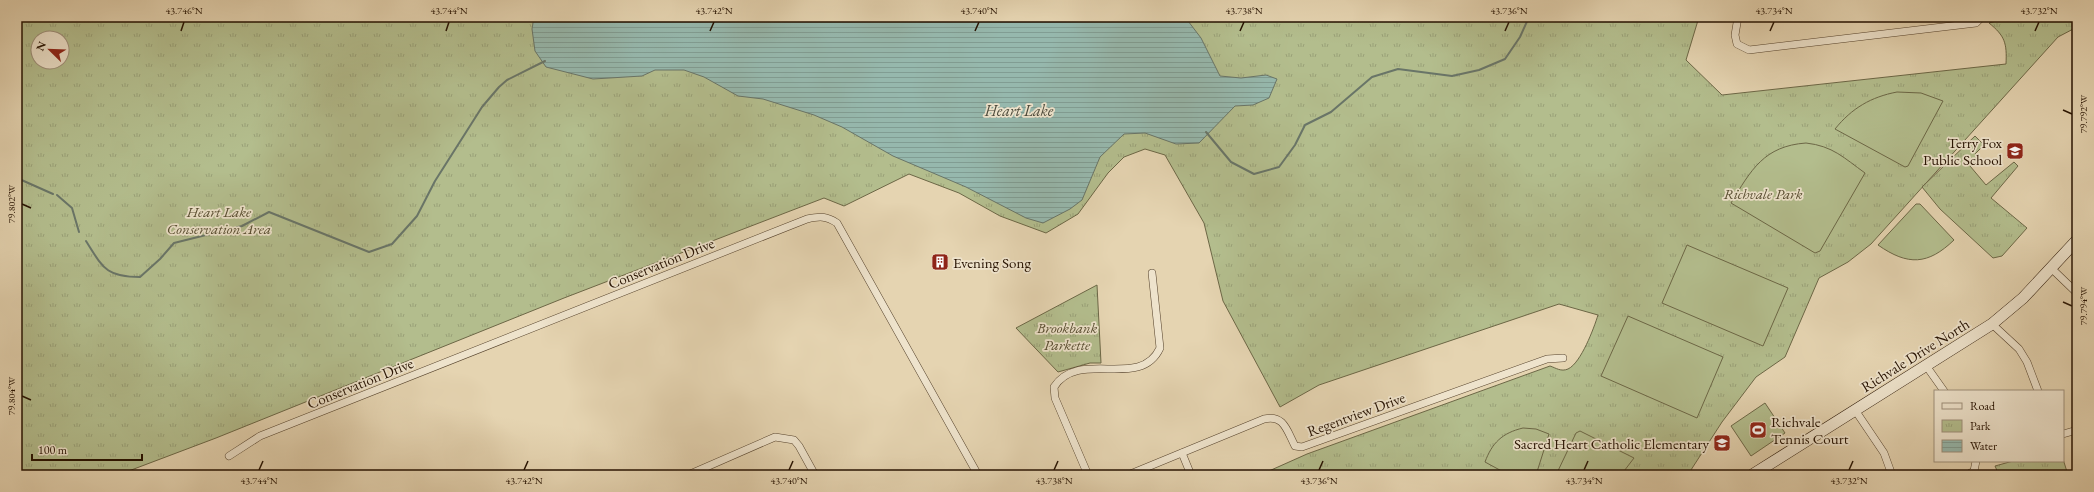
<svg xmlns="http://www.w3.org/2000/svg" width="2094" height="492" viewBox="0 0 2094 492" font-family="'EB Garamond',serif">
	<defs>
		<pattern id="park-tufts" width="24" height="20" patternUnits="userSpaceOnUse"><rect width="24" height="20" fill="#b3bd8d"/><path d="M3 7l-1-3M5 7V3M7 7l1-3M15 17l-1-3M17 17v-4M19 17l1-3" fill="none" stroke="#9aa178"/></pattern>
		<pattern id="water-rules" width="6" height="5" patternUnits="userSpaceOnUse"><rect width="6" height="5" fill="#96b8ad"/><path d="M0 2.5h6" fill="none" stroke="#819d93"/></pattern>
	</defs>
	<rect width="100%" height="100%" fill="#e5d4b1"/>
	<filter id="stains"><feTurbulence type="fractalNoise" baseFrequency=".005" numOctaves="4"/><feColorMatrix values="0 0 0 0 .2 0 0 0 0 .09 0 0 0 0 .02 0 0 0 .5 -.17"/></filter>
	<radialGradient id="worn" r=".72"><stop offset=".6" stop-color="#630" stop-opacity="0"/><stop offset="1" stop-color="#630" stop-opacity=".3"/></radialGradient>
	<g fill="url(#park-tufts)" stroke="#6c6746" fill-rule="evenodd">
		<path d="M17 17H1699L1686 60 1722 95 2006 64C2007 43 2005 36 1989 23L2011 17H2077V27L2058 37 1871 244 1848 262 1819 278 1785 357 1756 377 1722 422 1689 473 1685 475H1260L1307 454 1550 366C1556 368 1561 372 1568 369 1581 363 1594 328 1598 315L1559 304 1319 385 1280 407 1223 301 1204 223 1165 155 1145 149 1124 157 1108 173 1078 214 1046 233 1000 216 959 193 909 174 844 206 824 198 564 298 216 438 118 475H17ZM38 38H62V62H38Z"/>
		<path d="M1975 136 1984 145 1975 154 1979 158 1970 166 1986 185 2014 162 2018 166 1991 198 2027 228 2002 256 1993 258 1940 209 1922 187Z"/>
		<path d="M1097 285 1101 363H1090L1058 372 1016 328Z"/>
		<path d="M2063 459 2068 475H1999L1995 466 2013 461H2063Z"/>
	</g>
	<g fill="#b3bd8d" stroke="#6c6746">
		<path d="M1897 92 1921 93 1943 101 1908 166 1905 167 1835 129C1852 108 1871 97 1897 92Z"/>
		<path d="M1806 143C1833 146 1844 158 1865 173L1820 251 1815 253 1731 203C1751 170 1764 146 1806 143Z"/>
		<path d="M1916 204H1920L1954 240C1928 265 1908 266 1878 245Z"/>
		<path d="M1687 245 1788 288 1763 346 1662 303Z"/>
		<path d="M1628 316 1723 357 1697 418 1601 376Z"/>
		<path d="M1765 403 1785 433 1751 456 1731 426Z"/>
		<path d="M1523 428 1536 429 1549 434 1536 475H1509L1485 462C1492 443 1502 433 1523 428Z"/>
		<path d="M1580 431 1634 458 1621 475H1556L1576 433Z"/>
	</g>
	<path fill="url(#water-rules)" stroke="#697568" d="M534 17H1185L1201 38 1220 76 1241 78 1266 75 1277 79 1269 98 1253 105 1235 106 1199 143 1176 144 1145 133 1124 134 1100 157 1082 200 1070 209 1043 223 1026 218 966 187 893 156 842 127 814 115 763 99 738 96 704 77 684 70H655L642 76 593 79 546 67 535 51 532 29Z"/>
	<g fill="none" stroke-linecap="round" stroke-linejoin="round">
		<g stroke="#697568" stroke-width="2">
			<path d="M1206 132 1231 162 1254 174 1279 167 1295 145 1305 125 1331 112 1372 77 1398 69 1452 76 1479 70 1505 59 1520 37 1529 17"/>
			<path d="M17 178 53 194"/>
			<path d="M57 195 72 208 79 232"/>
			<path d="M86 241C103 268 106 277 140 277L160 259 174 243 242 226 269 212 369 252 392 244 417 216 435 181 482 107 499 87 507 80 545 61"/>
		</g>
		<g stroke="#55422c" stroke-width="8">
			<g id="street">
				<path d="M1738 17 1735 35 1737 44 1749 50 1976 23 1982 17"/>
				<path d="M2051 268 2077 293"/>
				<path d="M1992 324 2019 349 2027 362 2038 391"/>
				<path d="M1927 367 1944 391"/>
				<path d="M1855 410 1884 453 1892 475"/>
				<path d="M2063 434 2077 430"/>
				<path d="M1182 453 1191 475"/>
				<path d="M229 456 260 436 807 219C820 216 826 216 837 223L978 475"/>
				<path d="M688 475 775 437 794 440 799 446 815 475"/>
				<path d="M1088 475 1055 398 1054 387C1079 348 1140 391 1160 348L1152 273"/>
				<path d="M1128 475 1264 419C1284 414 1287 431 1295 446L1302 447 1547 359 1563 358"/>
				<path d="M1967 475 1974 471 1976 461"/>
			</g>
		</g>
		<g stroke="#251100" stroke-width="12">
			<path id="secondary" d="M1752 475 1992 324 2023 298 2077 240"/>
		</g>
		<use href="#street" stroke="#eee3cc" stroke-width="7"/>
		<use href="#secondary" stroke="#eee3cc" stroke-width="11"/>
	</g>
	<path fill="none" stroke="#251100" stroke-width="1.5" d="M181 31 184 22M446 31 449 22M710 31 714 22M975 31 979 22M1240 31 1244 22M1505 31 1509 22M1770 31 1774 22M2035 31 2039 22M2063 110 2072 114M22 204 31 208M2063 302 2072 306M22 396 31 400M259 470 263 461M524 470 528 461M789 470 793 461M1054 470 1058 461M1319 470 1323 461M1584 470 1588 461M1849 470 1853 461"/>
	<defs>
		<g id="school-square" transform="scale(0.9)"><rect x="-9" y="-9" width="18" height="18" rx="4" fill="#8f2418" stroke="#eee3cc"/><path d="M0-5L7-2L0 1L-7-2ZM-4 1L0 2.5L4 1V4Q0 6-4 4Z" fill="#fff"/></g>
		<g id="building-square" transform="scale(0.9)"><rect x="-9" y="-9" width="18" height="18" rx="4" fill="#8f2418" stroke="#eee3cc"/><path d="M-4-6H4V6H1V3H-1V6H-4ZM-2.5-4.3h1.7v1.8h-1.7ZM.8-4.3h1.7v1.8H.8ZM-2.5-1h1.7V.8h-1.7ZM.8-1h1.7V.8H.8Z" fill="#fff"/></g>
		<g id="stadium-square" transform="scale(0.9)"><rect x="-9" y="-9" width="18" height="18" rx="4" fill="#8f2418" stroke="#eee3cc"/><path d="M0-5a6.5 5 0 1 0 0 10a6.5 5 0 1 0 0-10ZM-3.5-1.8h7v3.6h-7Z" fill="#fff"/></g>
	</defs>
	<g fill-rule="evenodd">
		<use href="#school-square" x="2015" y="151"/>
		<use href="#building-square" x="940" y="262"/>
		<use href="#stadium-square" x="1758" y="430"/>
		<use href="#school-square" x="1722" y="443"/>
	</g>
	<g text-anchor="middle" dominant-baseline="central" stroke-width="3.5" stroke-linejoin="round" paint-order="stroke">
		<g font-size="15" fill="#251100" stroke="#eee3cc" text-anchor="end">
			<text x="2002" y="142">Terry Fox<tspan x="2002" dy="17">Public School</tspan></text>
			<text x="953" y="262" text-anchor="start">Evening Song</text>
			<text x="1771" y="421" text-anchor="start">Richvale<tspan x="1771" dy="17">Tennis Court</tspan></text>
			<text x="1709" y="443">Sacred Heart Catholic Elementary</text>
		</g>
		<g font-size="15" font-style="italic" fill="#574d31" stroke="#eee3cc">
			<text x="1763" y="193">Richvale Park</text>
			<text x="219" y="211">Heart Lake<tspan x="219" dy="17">Conservation Area</tspan></text>
			<text x="1067" y="327">Brookbank<tspan x="1067" dy="17">Parkette</tspan></text>
		</g>
		<g font-size="15" fill="#251100" stroke="#eee3cc">
			<text transform="translate(661 263) rotate(-22)">Conservation Drive</text>
			<text transform="translate(1915 355) rotate(-32)">Richvale Drive North</text>
			<text transform="translate(360 383) rotate(-22)">Conservation Drive</text>
			<text transform="translate(1356 414) rotate(-20)">Regentview Drive</text>
		</g>
		<g font-size="16" font-style="italic" fill="#4d4b3d" stroke="#eee3cc">
			<text x="1019" y="110">Heart Lake</text>
		</g>
	</g>
	<rect width="2094" height="492" fill="none" stroke="#e5d4b1" stroke-width="44"/>
	<rect x="1934" y="390" width="130" height="72" fill="#eee3cc" stroke="#9e8f7a"/>
	<rect x="1942" y="403" width="20" height="6" fill="#eee3cc" stroke="#9e8f7a"/>
	<text x="1970" y="410" font-size="12" fill="#251100">Road</text>
	<rect x="1942" y="420" width="20" height="12" fill="url(#park-tufts)" stroke="#9e8f7a"/>
	<text x="1970" y="430" font-size="12" fill="#251100">Park</text>
	<rect x="1942" y="440" width="20" height="12" fill="url(#water-rules)" stroke="#9e8f7a"/>
	<text x="1970" y="450" font-size="12" fill="#251100">Water</text>
	<g transform="translate(50 50) rotate(293)"><circle r="19" fill="#eee3cc" stroke="#9e8f7a"/>
	<path d="M0-3L7 15L0 10L-7 15Z" fill="#8f2418"/>
	<text y="-6" font-size="11" font-weight="bold" text-anchor="middle" fill="#251100">N</text>
	</g>
	<path d="M32 454v6h110v-6" fill="none" stroke="#251100" stroke-width="2"/>
	<text x="38" y="454" font-size="12" fill="#251100" stroke="#eee3cc" stroke-width="3" paint-order="stroke">100 m</text>
	<rect x="22" y="22" width="2050" height="448" fill="none" stroke="#251100" stroke-width="1.5"/>
	<g font-size="10" text-anchor="middle" fill="#251100">
		<text x="184" y="14">43.746°N</text>
		<text x="449" y="14">43.744°N</text>
		<text x="714" y="14">43.742°N</text>
		<text x="979" y="14">43.740°N</text>
		<text x="1244" y="14">43.738°N</text>
		<text x="1509" y="14">43.736°N</text>
		<text x="1774" y="14">43.734°N</text>
		<text x="2039" y="14">43.732°N</text>
		<text transform="translate(2083 114) rotate(-90)" y="4">79.792°W</text>
		<text transform="translate(11 204) rotate(-90)" y="4">79.802°W</text>
		<text transform="translate(2083 306) rotate(-90)" y="4">79.794°W</text>
		<text transform="translate(11 396) rotate(-90)" y="4">79.804°W</text>
		<text x="259" y="484">43.744°N</text>
		<text x="524" y="484">43.742°N</text>
		<text x="789" y="484">43.740°N</text>
		<text x="1054" y="484">43.738°N</text>
		<text x="1319" y="484">43.736°N</text>
		<text x="1584" y="484">43.734°N</text>
		<text x="1849" y="484">43.732°N</text>
	</g>
	<rect width="100%" height="100%" filter="url(#stains)"/>
	<rect width="100%" height="100%" fill="url(#worn)"/>
</svg>
